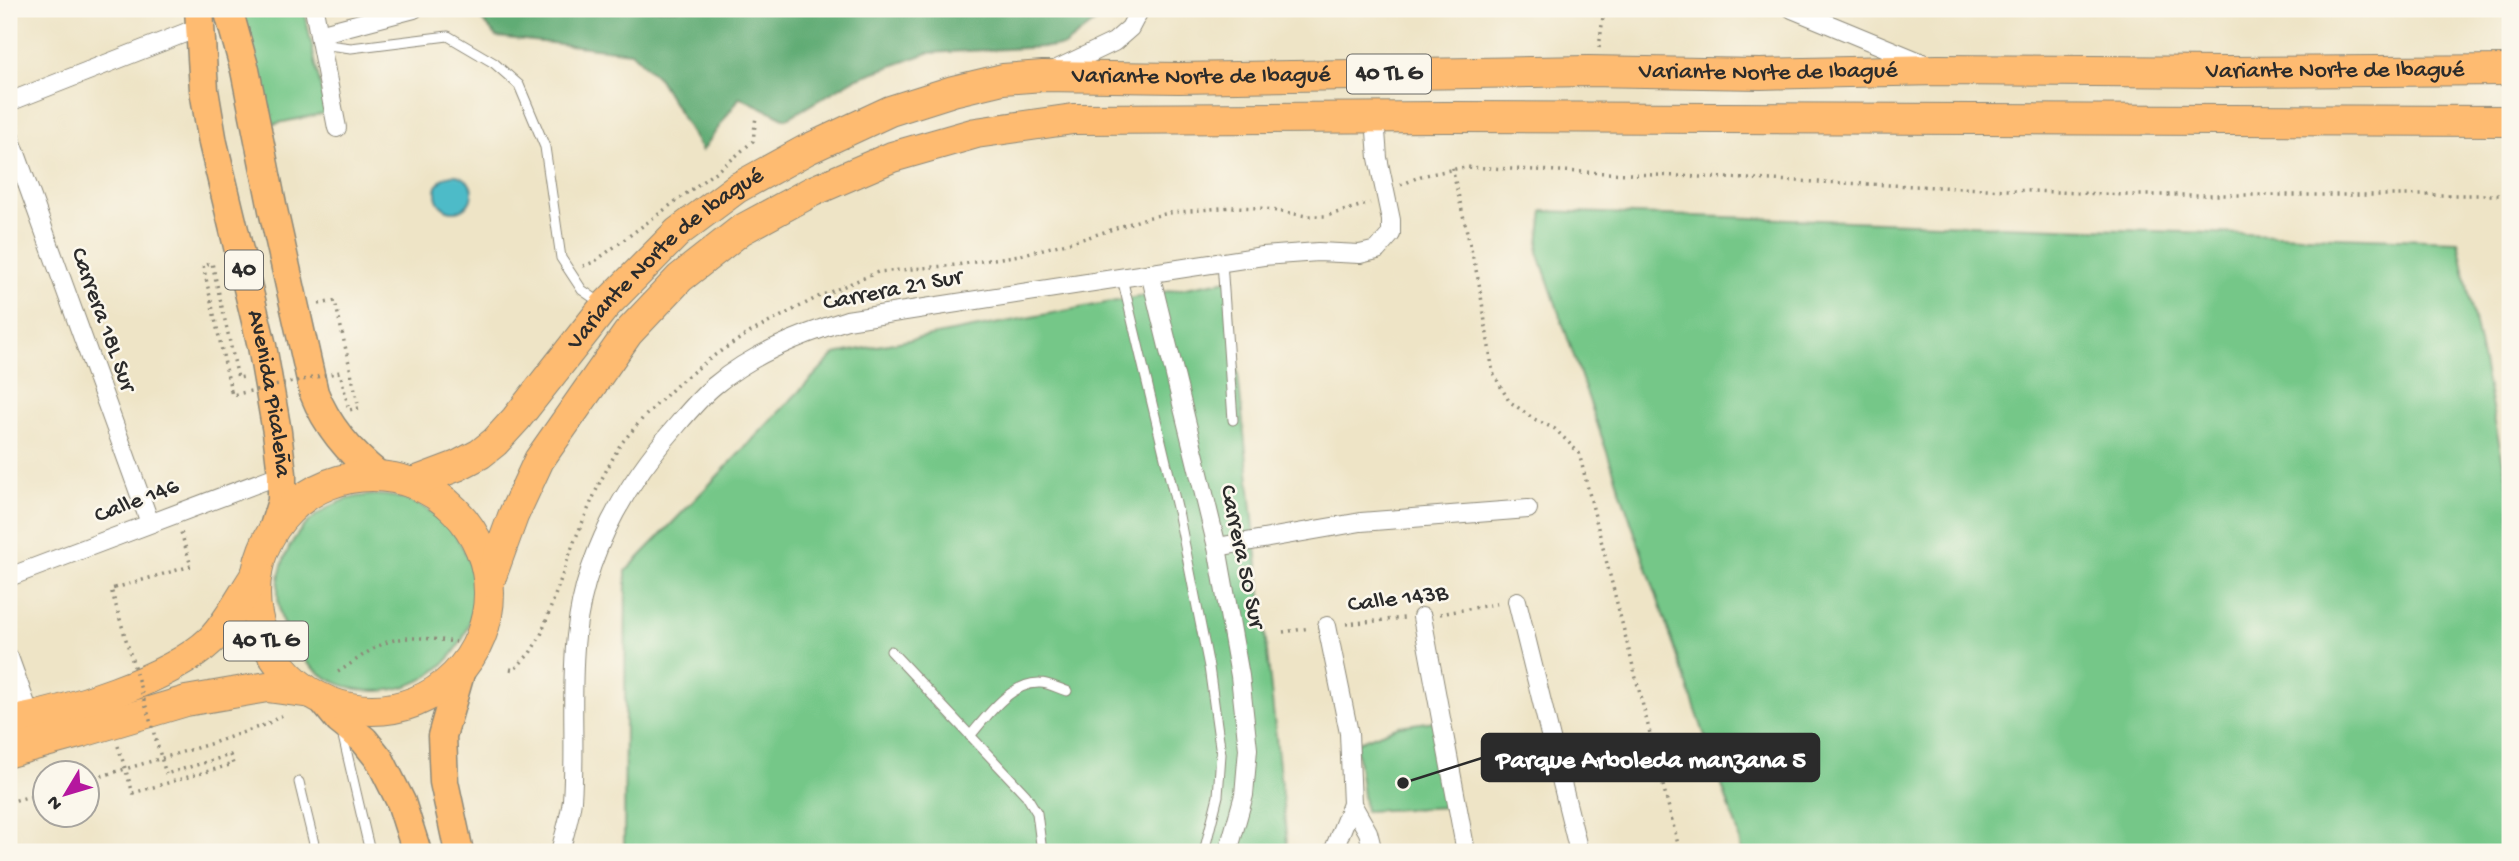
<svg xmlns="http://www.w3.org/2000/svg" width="2519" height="861" viewBox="0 0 2519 861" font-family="'Gochi Hand',sans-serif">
	<rect width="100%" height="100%" fill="#fbf7ec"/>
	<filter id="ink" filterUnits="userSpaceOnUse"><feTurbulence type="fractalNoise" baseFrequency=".0143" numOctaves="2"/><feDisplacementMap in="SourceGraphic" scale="14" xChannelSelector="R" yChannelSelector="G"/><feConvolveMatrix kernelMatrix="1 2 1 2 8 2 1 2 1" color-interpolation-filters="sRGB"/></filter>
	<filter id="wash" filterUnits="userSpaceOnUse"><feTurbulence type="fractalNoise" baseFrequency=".00686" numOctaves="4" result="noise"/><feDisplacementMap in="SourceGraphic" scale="28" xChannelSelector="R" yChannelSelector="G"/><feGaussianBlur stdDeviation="1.57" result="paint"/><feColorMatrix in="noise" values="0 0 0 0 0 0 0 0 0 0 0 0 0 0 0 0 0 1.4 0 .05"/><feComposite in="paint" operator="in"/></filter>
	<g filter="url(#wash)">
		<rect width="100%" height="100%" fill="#eee4c6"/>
		<g fill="#75c788" stroke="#50795a" stroke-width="2">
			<path d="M234 9H304L326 113 264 126Z"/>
			<path d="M1543 211 2458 241 2510 496V852H1741L1738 832 1538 252Z"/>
			<path d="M1228 280 1288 852H624L626 571 835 354Z"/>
			<circle cx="376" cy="593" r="98"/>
			<path d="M1434 721 1443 759 1448 807 1365 811 1356 743 1399 726Z"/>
		</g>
		<path fill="#60ac74" stroke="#466c50" stroke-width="2" d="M482 9H1101V17L1064 46 928 53 855 79 786 119 740 97 702 151 659 79 631 52 497 37 475 12Z"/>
		<circle fill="#4ebbc8" stroke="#3c737a" stroke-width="2" cx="454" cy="193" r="18"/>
	</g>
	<g filter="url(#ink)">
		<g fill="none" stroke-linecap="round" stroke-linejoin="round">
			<g stroke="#8c8878" stroke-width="11">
				<g id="service">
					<path d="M320 44 351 48 448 36 494 63 519 85 545 147 561 258 582 290 601 303"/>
					<path d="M1222 262 1233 420"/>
					<path d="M1122 278 1179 516 1209 667 1221 754 1218 796 1204 852"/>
					<path d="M891 651 1026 795 1037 813 1042 852"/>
					<path d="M342 732 370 852"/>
					<path d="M970 736C987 716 1011 682 1040 683 1049 683 1059 689 1067 691"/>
					<path d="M299 782 316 852"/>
				</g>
			</g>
			<g stroke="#8c8878" stroke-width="20">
				<g id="minor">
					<path d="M314 9 337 128"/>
					<path d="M1792 9 1925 64"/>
					<path d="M319 34 414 9"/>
					<path d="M1055 70 1114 42 1130 28 1140 9"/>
					<path d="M9 102 200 27"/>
					<path d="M9 134 150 523"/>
					<path d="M1150 273 1217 547 1240 676 1248 749 1244 795 1228 852"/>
					<path d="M1217 547 1361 522 1528 509"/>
					<path d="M9 577 282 474"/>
					<path d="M1517 601 1579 852"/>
					<path d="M1422 617 1466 852"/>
					<path d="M1327 626 1349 733 1352 804 1368 832 1373 852"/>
					<path d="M9 657 31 718"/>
					<path d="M560 852C564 835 570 818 572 800 576 746 570 691 576 636 584 556 625 484 678 424 689 411 701 397 714 386 752 354 800 335 847 320L1263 256 1318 252 1360 254 1377 250 1391 234V220L1378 158 1375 118"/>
					<path d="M1333 852 1352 804"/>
				</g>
			</g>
			<g stroke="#8c8878" stroke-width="31">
				<g id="primary">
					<path id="s1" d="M199 9 204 90 213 143 262 346 277 432 282 474V501L273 530"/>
					<path d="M228 9 245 70 273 210 314 393C327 426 351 454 379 476"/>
					<path d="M321 698 339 720 364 740 380 760 401 802 417 852"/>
					<path d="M459 852 444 782 442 736 461 670"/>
				</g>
			</g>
			<g stroke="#8c8878" stroke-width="32">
				<g id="trunk">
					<circle cx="372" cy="593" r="117"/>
					<path id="s2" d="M412 483 457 466 480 454 495 442 516 419 605 306 678 232 737 188 806 150 890 111 953 91 1003 79 1043 76 1179 78 1588 71 1760 74 1938 70 2227 72 2510 70"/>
					<path d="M489 582 513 516 539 460 628 333 680 278 741 230 813 191 892 157 976 133 1073 119 1448 117 2510 121"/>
					<path d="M9 722C66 712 170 679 211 640 227 625 244 592 257 573"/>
					<path d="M9 752 82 732 186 701 267 687 311 693"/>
				</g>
			</g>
			<g stroke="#8c8878" stroke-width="3.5" stroke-dasharray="2 5" stroke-linecap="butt">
				<path d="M1599 48 1604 9"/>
				<path d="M1452 168 1479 283 1493 373 1509 401 1534 419 1555 429 1579 453 1680 852"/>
				<path d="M1401 185 1421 176 1465 167 2127 195H2510"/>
				<path d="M583 266 594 262 730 161 753 141 756 116"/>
				<path d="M319 304 335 301 359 408 349 410 341 376"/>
				<path d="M231 391 203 265 212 263 238 378 244 377"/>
				<path d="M115 588 191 566 181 532"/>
				<path d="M1440 614 1501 603"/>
				<path d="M1346 624 1404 618"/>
				<path d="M1283 632 1310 628"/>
				<path d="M510 669 514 670 530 653 541 635 574 542 599 484 620 445 643 418 680 382 715 355 747 334 818 297 878 272 956 265 1020 255 1086 238 1146 218 1169 213 1232 207 1260 208 1307 216H1326L1370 203"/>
				<path d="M338 672C353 663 368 650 385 643 406 634 433 639 456 642"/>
				<path d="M118 746 133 793 233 764 230 755 166 774"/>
				<path d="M88 780 213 743 267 724 284 714"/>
				<path d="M9 802 46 792"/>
			</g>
			<use href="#service" stroke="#fff" stroke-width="9"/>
			<use href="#minor" stroke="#fff" stroke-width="18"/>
			<use href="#primary" stroke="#febb71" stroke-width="28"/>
			<use href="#trunk" stroke="#febb71" stroke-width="30"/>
			<g stroke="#8c8878" stroke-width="3.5" stroke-dasharray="2 5" stroke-linecap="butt">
				<path d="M231 391 232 395 340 372 341 376"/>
				<path d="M115 588 111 589 166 774"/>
			</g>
		</g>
	</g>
	<g text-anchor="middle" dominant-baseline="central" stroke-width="5" stroke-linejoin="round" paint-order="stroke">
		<g fill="#fbf7ec" stroke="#696865" stroke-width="2">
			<rect x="1347" y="54.5" width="84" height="39" rx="5"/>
			<rect x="225" y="250.5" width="38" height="39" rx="5"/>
			<rect x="224" y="621.5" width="84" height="39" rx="5"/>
		</g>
		<g font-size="23" font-weight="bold" fill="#2b2b2b">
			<text x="1389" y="74">40 TL G</text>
			<text x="244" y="270">40</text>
			<text x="266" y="641">40 TL G</text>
		</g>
		<g font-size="24" fill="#2b2b2b" stroke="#fbf7ec">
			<text stroke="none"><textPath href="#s2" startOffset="1500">Variante Norte de Ibagué</textPath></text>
			<text stroke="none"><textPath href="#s2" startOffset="2067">Variante Norte de Ibagué</textPath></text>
			<text stroke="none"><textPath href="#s2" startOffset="933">Variante Norte de Ibagué</textPath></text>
			<text stroke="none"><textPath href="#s2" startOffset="345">Variante Norte de Ibagué</textPath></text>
			<text transform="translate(893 291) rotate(-11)">Carrera 21 Sur</text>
			<text transform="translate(102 320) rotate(70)">Carrera 18L Sur</text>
			<text stroke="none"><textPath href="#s1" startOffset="392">Avenida Picaleña</textPath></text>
			<text transform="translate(137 502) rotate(-21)">Calle 146</text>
			<text transform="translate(1241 557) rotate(78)">Carrera 50 Sur</text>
			<text transform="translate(1398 600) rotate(-7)">Calle 143B</text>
		</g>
	</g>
	<path fill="none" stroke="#2b2b2b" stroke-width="2.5" d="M1403 783L1482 758"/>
	<circle fill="#2b2b2b" stroke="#fbf7ec" stroke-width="2.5" cx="1403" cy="783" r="7"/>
	<rect fill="#2b2b2b" stroke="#2b2b2b" stroke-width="2.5" x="1482" y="734" width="337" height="47" rx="7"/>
	<g font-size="26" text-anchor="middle" font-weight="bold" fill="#fff">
		<text x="1651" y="767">Parque Arboleda manzana 5</text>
	</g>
	<rect width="2519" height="861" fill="none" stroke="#fbf7ec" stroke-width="35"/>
	<g transform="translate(66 794) rotate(232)"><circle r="33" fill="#fbf7ec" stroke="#a8a59f" stroke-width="2"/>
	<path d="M0-5L12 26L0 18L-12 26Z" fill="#b5179e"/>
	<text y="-10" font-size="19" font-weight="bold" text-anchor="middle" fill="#2b2b2b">N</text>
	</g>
</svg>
